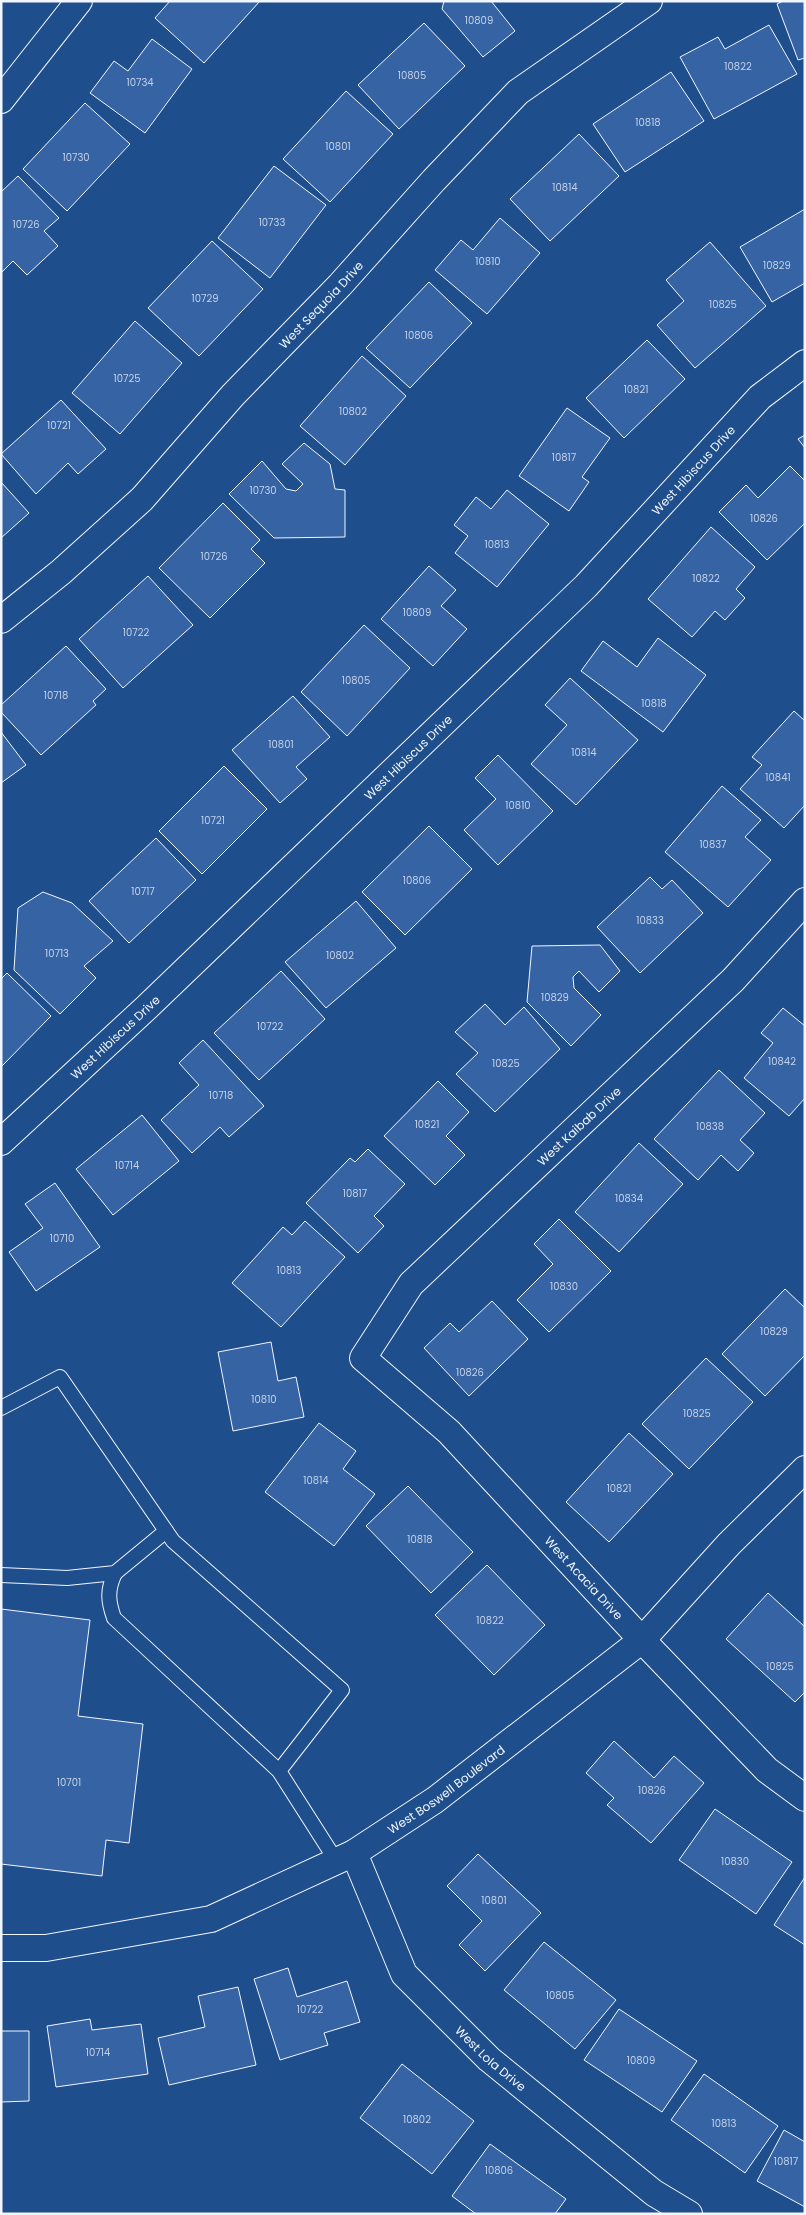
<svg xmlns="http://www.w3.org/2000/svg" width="806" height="2215" viewBox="0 0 806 2215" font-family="Poppins,sans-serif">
	<rect width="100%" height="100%" fill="#1f4e8c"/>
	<g fill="#3563a3" stroke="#f2f6ff">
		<path d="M170 1H260L204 63 155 18Z"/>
		<path d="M444 1H491L515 31 483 57 442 9Z"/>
		<path d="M783 1H805V58L798 60 777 4Z"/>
		<path d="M424 23 465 66 399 129 358 85Z"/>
		<path d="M769 25 797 74 714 119 680 57 718 37 725 49Z"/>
		<path d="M152 39 192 69 145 133 90 93 114 61 128 71Z"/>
		<path d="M671 72 704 121 625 172 593 124Z"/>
		<path d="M346 91 393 134 330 202 283 159Z"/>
		<path d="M85 103 130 144 67 211 23 169Z"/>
		<path d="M579 134 619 176 550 241 510 199Z"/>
		<path d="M274 166 326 205 270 278 218 238Z"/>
		<path d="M18 176 59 218 44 231 58 246 27 275 13 261 1 273V192Z"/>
		<path d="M805 209V283L772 302 740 247Z"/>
		<path d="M500 218 540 253 487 314 435 270 461 240 473 250Z"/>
		<path d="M212 241 263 289 199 356 148 308Z"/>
		<path d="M710 242 766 306 695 368 657 325 684 301 666 280Z"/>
		<path d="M429 282 472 323 410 388 366 348Z"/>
		<path d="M135 321 182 363 120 434 72 393Z"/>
		<path d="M647 340 685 379 624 438 586 398Z"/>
		<path d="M362 356 406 396 345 465 300 426Z"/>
		<path d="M61 400 106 449 78 474 68 463 36 494 1 454Z"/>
		<path d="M567 408 610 438 582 477 589 482 569 511 519 476Z"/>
		<path d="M805 435V448L798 439Z"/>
		<path d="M304 443 330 464 335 489 345 490V537L274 538 229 494 262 461 286 489 296 491 303 484 282 464Z"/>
		<path d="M790 466 805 481V523L767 560 719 512 746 485 758 498Z"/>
		<path d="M1 482 29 513 1 538Z"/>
		<path d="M507 490 549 524 497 587 455 553 468 536 454 525 476 497 491 509Z"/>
		<path d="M223 503 260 540 251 549 265 563 210 618 159 568Z"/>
		<path d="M711 527 755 567 736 589 745 598 725 620 715 611 692 637 648 599Z"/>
		<path d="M429 566 456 590 441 606 467 629 433 666 381 619Z"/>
		<path d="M148 576 193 625 123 688 79 639Z"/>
		<path d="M364 625 410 668 347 736 301 692Z"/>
		<path d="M658 638 706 675 663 732 581 671 603 641 637 667Z"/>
		<path d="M66 646 106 689 93 701 96 705 41 755 1 712V705Z"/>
		<path d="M570 678 638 740 576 805 531 764 567 725 545 705Z"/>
		<path d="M293 696 330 737 296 767 307 779 280 803 232 750Z"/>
		<path d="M794 711 805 721V805L784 828 740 789 762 765 752 757Z"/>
		<path d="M1 732 26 765 1 783Z"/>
		<path d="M498 755 553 811 498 865 464 830 496 799 475 778Z"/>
		<path d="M224 766 267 809 202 874 159 831Z"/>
		<path d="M722 786 761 820 745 837 771 860 728 907 665 852Z"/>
		<path d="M429 826 472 869 405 935 362 892Z"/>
		<path d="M156 838 196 880 129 943 89 901Z"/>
		<path d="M650 877 662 889 672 880 703 913 640 973 597 927Z"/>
		<path d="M43 892 72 903 113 941 84 966 96 978 60 1014 14 970 18 908Z"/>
		<path d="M356 901 396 948 326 1008 285 962Z"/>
		<path d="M600 945 620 971 599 992 579 971 573 977 574 988 601 1015 571 1046 527 1002 532 946Z"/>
		<path d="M281 971 325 1019 259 1080 214 1033Z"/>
		<path d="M7 973 51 1016 1 1067V979Z"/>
		<path d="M485 1004 505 1025 524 1007 560 1049 495 1112 456 1074 478 1053 455 1032Z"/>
		<path d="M783 1008 805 1026V1098L789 1116 744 1078 773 1043 761 1033Z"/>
		<path d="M203 1040 264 1106 229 1137 220 1127 192 1153 161 1120 199 1085 179 1063Z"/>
		<path d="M719 1070 765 1113 740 1140 754 1153 738 1171 721 1155 698 1180 654 1139Z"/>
		<path d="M438 1081 469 1112 446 1136 465 1155 435 1185 384 1136Z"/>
		<path d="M142 1115 179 1161 113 1215 76 1169Z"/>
		<path d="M639 1143 683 1184 619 1252 575 1212Z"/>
		<path d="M368 1149 405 1184 374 1216 384 1226 358 1253 306 1203 350 1158 355 1162Z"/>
		<path d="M55 1183 100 1247 36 1291 9 1252 43 1228 25 1204Z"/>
		<path d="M559 1219 611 1271 549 1332 517 1300 553 1264 534 1244Z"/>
		<path d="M305 1221 345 1257 281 1327 232 1283 283 1227 292 1235Z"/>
		<path d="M785 1289 805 1308V1355L765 1396 722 1354Z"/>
		<path d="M492 1301 528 1339 469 1396 424 1348 450 1323 459 1332Z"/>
		<path d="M271 1342 278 1381 296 1377 304 1417 233 1431 218 1352Z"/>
		<path d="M706 1358 753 1402 689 1469 642 1424Z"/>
		<path d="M319 1423 356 1451 343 1469 375 1494 334 1546 265 1492Z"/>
		<path d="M629 1433 673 1474 609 1542 566 1502Z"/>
		<path d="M408 1486 473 1552 431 1593 366 1526Z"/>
		<path d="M487 1565 545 1625 494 1675 435 1615Z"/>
		<path d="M768 1593 805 1627V1692L795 1702 726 1639Z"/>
		<path d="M1 1609 90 1620 78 1716 143 1724 129 1843 106 1840 102 1876 1 1864Z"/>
		<path d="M614 1741 654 1778 674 1756 704 1783 651 1843 607 1805 614 1798 586 1773Z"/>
		<path d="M715 1809 792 1862 756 1914 679 1860Z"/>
		<path d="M478 1854 541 1913 485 1971 459 1945 482 1921 447 1886Z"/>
		<path d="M805 1877V1945L774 1925Z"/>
		<path d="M544 1942 616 2000 575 2049 504 1990Z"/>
		<path d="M288 1968 297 1997 347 1981 360 2022 324 2033 328 2045 280 2060 254 1979Z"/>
		<path d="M238 1987 256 2065 169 2085 158 2038 205 2027 198 1996Z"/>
		<path d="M619 2009 697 2061 662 2112 584 2060Z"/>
		<path d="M90 2019 92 2030 141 2024 148 2074 56 2087 47 2026Z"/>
		<path d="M1 2031H29V2101L1 2102Z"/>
		<path d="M402 2064 474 2121 432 2174 360 2118Z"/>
		<path d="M704 2074 778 2126 745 2173 671 2120Z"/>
		<path d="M784 2130 805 2142V2207L757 2181Z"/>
		<path d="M490 2144 566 2199 555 2214H476L452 2196Z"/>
	</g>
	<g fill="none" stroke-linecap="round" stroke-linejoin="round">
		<g stroke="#f2f6ff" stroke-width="16">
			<g id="service">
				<path d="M1 1408 60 1377 173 1541 342 1690 279 1771"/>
				<path d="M115 1573C107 1590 108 1601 114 1618L279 1771 337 1862"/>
				<path d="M1 1575 67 1578 115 1573 166 1531"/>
			</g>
		</g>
		<g stroke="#f2f6ff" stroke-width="28">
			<g id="minor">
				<path d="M1 100 79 1"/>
				<path id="s1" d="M1 620 61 572 142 499 233 395 340 285 434 180 518 92 649 1"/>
				<path id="s2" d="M805 901 733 980 411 1284 363 1358 449 1432 642 1640 767 1770 805 1798"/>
				<path id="s3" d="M1 1142 146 1008 586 586 760 397 805 363"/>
				<path id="s4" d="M354 1853 404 1974 489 2059 654 2193 689 2214"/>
				<path id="s5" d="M1 1948H46L211 1919 354 1853 435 1800 642 1640 729 1544 805 1469"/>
			</g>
		</g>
		<use href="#service" stroke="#1f4e8c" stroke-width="14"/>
		<use href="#minor" stroke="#1f4e8c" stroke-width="26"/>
	</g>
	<g text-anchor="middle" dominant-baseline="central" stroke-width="4" stroke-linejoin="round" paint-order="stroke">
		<g font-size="10" fill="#c3d1e8">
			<text x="479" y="20">10809</text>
			<text x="738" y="66">10822</text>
			<text x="412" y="75">10805</text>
			<text x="140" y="82">10734</text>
			<text x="648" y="122">10818</text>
			<text x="338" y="146">10801</text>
			<text x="76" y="157">10730</text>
			<text x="565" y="187">10814</text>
			<text x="272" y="222">10733</text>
			<text x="26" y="224">10726</text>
			<text x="488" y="261">10810</text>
			<text x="777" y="265">10829</text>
			<text x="205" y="298">10729</text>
			<text x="723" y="304">10825</text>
			<text x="419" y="335">10806</text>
			<text x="127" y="378">10725</text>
			<text x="636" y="389">10821</text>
			<text x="353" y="411">10802</text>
			<text x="59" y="425">10721</text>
			<text x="564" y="457">10817</text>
			<text x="263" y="490">10730</text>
			<text x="764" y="518">10826</text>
			<text x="497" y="544">10813</text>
			<text x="214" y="556">10726</text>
			<text x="706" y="578">10822</text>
			<text x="417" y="612">10809</text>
			<text x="136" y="632">10722</text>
			<text x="356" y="680">10805</text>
			<text x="56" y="695">10718</text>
			<text x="654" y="703">10818</text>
			<text x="281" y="744">10801</text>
			<text x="584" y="752">10814</text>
			<text x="778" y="777">10841</text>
			<text x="518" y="805">10810</text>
			<text x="213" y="820">10721</text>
			<text x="713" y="844">10837</text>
			<text x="417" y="880">10806</text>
			<text x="143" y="891">10717</text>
			<text x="650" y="920">10833</text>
			<text x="57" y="953">10713</text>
			<text x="340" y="955">10802</text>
			<text x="555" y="997">10829</text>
			<text x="270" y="1026">10722</text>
			<text x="782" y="1061">10842</text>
			<text x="506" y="1063">10825</text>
			<text x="221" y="1095">10718</text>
			<text x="427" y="1124">10821</text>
			<text x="710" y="1126">10838</text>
			<text x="127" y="1165">10714</text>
			<text x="355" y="1193">10817</text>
			<text x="629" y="1198">10834</text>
			<text x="62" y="1238">10710</text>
			<text x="289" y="1270">10813</text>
			<text x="564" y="1286">10830</text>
			<text x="774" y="1331">10829</text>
			<text x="470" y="1372">10826</text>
			<text x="264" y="1399">10810</text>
			<text x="697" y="1413">10825</text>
			<text x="316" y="1480">10814</text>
			<text x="619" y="1488">10821</text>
			<text x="420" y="1539">10818</text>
			<text x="490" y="1620">10822</text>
			<text x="780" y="1666">10825</text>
			<text x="69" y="1782">10701</text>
			<text x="652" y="1790">10826</text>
			<text x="735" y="1861">10830</text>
			<text x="494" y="1900">10801</text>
			<text x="560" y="1995">10805</text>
			<text x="310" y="2009">10722</text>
			<text x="98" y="2052">10714</text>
			<text x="641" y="2060">10809</text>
			<text x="417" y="2119">10802</text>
			<text x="724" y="2123">10813</text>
			<text x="786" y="2161">10817</text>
			<text x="499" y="2170">10806</text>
		</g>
		<g font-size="12" fill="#f2f6ff" stroke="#1f4e8c">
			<text stroke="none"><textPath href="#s1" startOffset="450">West Sequoia Drive</textPath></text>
			<text stroke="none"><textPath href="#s3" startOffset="965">West Hibiscus Drive</textPath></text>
			<text stroke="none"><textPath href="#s3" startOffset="560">West Hibiscus Drive</textPath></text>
			<text stroke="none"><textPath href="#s3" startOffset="155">West Hibiscus Drive</textPath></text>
			<text transform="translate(579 1126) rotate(-43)">West Kaibab Drive</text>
			<text stroke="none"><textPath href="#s2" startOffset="950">West Acacia Drive</textPath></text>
			<text stroke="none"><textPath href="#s5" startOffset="482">West Boswell Boulevard</textPath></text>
			<text stroke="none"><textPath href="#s4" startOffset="252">West Lola Drive</textPath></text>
		</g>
	</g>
	<rect width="806" height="2215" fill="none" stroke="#f2f6ff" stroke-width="5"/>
</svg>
